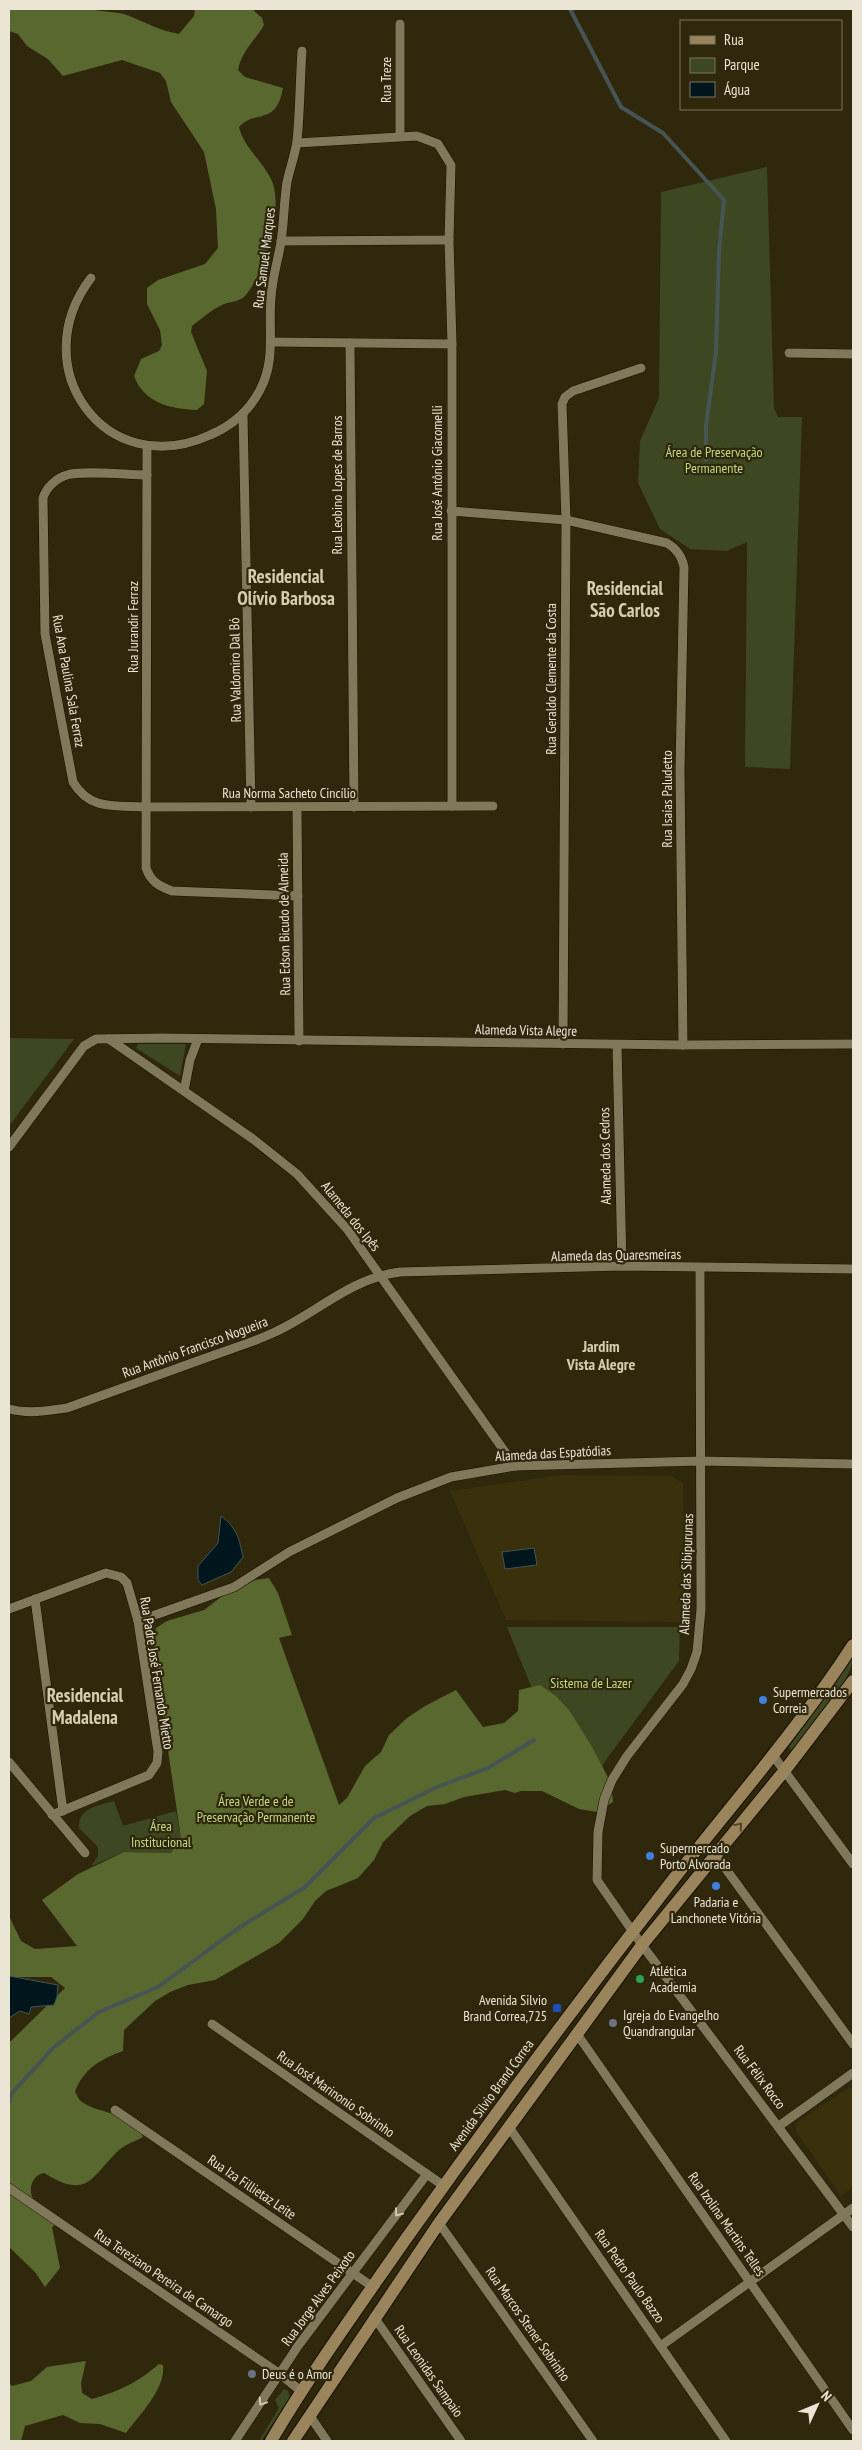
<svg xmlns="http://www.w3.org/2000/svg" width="862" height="2450" viewBox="0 0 862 2450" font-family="'PT Sans Narrow',sans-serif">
	<rect width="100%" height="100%" fill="#30280d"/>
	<g fill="#3a300c">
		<path d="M561 1475 671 1476 683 1483 685 1622 506 1620 450 1491Z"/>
		<path d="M850 2087 853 2091V2187L841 2196 796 2131 797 2122Z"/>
	</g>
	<g fill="#3d4722">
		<path d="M767 167 774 408 778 417H802L790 769 745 767 747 542 727 551 690 549 660 529 638 483 640 441 659 398 661 192Z"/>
		<path d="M9 1038 74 1039 9 1126Z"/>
		<path d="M138 1044H186L180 1076 136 1048Z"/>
		<path d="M507 1627H680L679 1661 608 1757 590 1787 581 1809Z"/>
		<path d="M853 1657C853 1680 808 1732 793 1752L789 1747Z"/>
		<path d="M114 1801 123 1826 176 1811 181 1838 171 1853 124 1852 91 1866 98 1856V1847L79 1828C78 1808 97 1806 114 1801Z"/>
		<path d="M284 2389 288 2391 290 2397 261 2441H259L279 2408 275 2400Z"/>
	</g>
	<g fill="#59682f">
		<path d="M9 9H92C104 13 116 11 127 15 145 22 160 31 179 34L194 16 195 9H252L262 18 264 25C254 42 242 50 238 70L245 77 283 88C276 127 255 109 239 127 244 148 262 160 271 179 285 206 264 275 245 296 238 303 228 301 220 306 210 311 201 319 192 326L191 332 207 371 204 404 197 410C170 409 144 403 134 376L141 359 159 351 162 345 160 330 147 304V288L158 280 205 264 218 248 216 209 204 152 171 102 166 81 160 73 122 60 63 76 48 59 27 46 18 34 9 31Z"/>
		<path d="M269 1578 278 1593 292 1635 279 1638 339 1805 347 1798 365 1766 381 1752 389 1735 407 1718 425 1706 456 1690 483 1727 504 1723 518 1711 519 1690 540 1685 556 1696 569 1710 591 1745 611 1783 613 1802 597 1812 579 1809 542 1791H521L515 1793 505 1790 464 1797 445 1804 427 1806 410 1816 383 1842 374 1860 358 1878 326 1891 315 1901 303 1919 279 1943 215 1980 188 1985 170 1992 155 2001 124 2030 123 2051C101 2059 83 2069 75 2092 77 2095 79 2100 82 2102 100 2115 136 2112 143 2137 136 2141 126 2144 119 2150 90 2178 88 2200 44 2173 38 2174 35 2177 32 2183 26 2200 44 2213 55 2225L52 2227 60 2268 45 2287 35 2272 9 2247V2043L65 1988 51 1977H9V1916L21 1941 35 1949 77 1946 42 1900 78 1874 124 1852 171 1853 181 1838 155 1663 153 1639 156 1628 167 1621 204 1610 221 1597 255 1580Z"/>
		<path d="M86 2361 81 2383 82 2393 92 2399C120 2391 138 2382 159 2364L163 2365C166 2389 139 2415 126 2433L100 2424 80 2423 63 2415 25 2426 21 2441H9V2383L12 2386 31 2381 47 2367Z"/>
	</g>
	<g fill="#00161d" stroke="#465454">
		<path d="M221 1516C237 1528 239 1538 243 1557L231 1572 202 1585 198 1580V1566L218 1543Z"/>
		<path d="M534 1548 537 1565 505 1569 502 1552Z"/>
		<path d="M9 1976 58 1985 57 1997 54 2005 31 2007 29 2014 20 2011 9 2018V2041Z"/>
	</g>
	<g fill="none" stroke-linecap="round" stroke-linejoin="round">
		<g stroke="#465454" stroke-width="4">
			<path d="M570 9 621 107 663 133 724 200 719 251 716 352 706 426V460"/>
			<path d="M9 2102 12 2093 54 2047 99 2012 158 1987 237 1929 305 1887 374 1818 437 1787 488 1768 534 1740"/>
		</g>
		<g stroke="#181000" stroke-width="10">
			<g id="street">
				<path d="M400 24V136"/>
				<path d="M297 143 417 136 438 144 451 165 449 240 452 344V806"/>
				<path d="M281 241 449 240"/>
				<path d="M91 278C23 367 105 483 210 435 231 426 249 411 260 390 276 360 268 330 271 298 272 279 278 260 281 242 284 222 284 201 287 182 290 168 295 155 297 141 300 111 300 81 302 51"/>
				<path d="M272 342 452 344"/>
				<path d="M350 343 354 807"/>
				<path d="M789 353 853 354"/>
				<path d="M243 414 251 807"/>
				<path d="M147 446 146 868C151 882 159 886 172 891L298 896"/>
				<path d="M147 475C128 475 83 470 67 475 56 478 46 488 43 498L45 634 73 782C90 811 116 805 146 807L493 806"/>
				<path d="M451 511 566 520 667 543C677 549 682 556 684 567L680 770 683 1045"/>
				<path d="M297 807 299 1041"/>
				<path d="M109 1039 253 1139 297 1174 347 1229 515 1466"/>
				<path d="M563 1044 566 520 562 404 565 397 573 391 641 368"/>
				<path d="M617 1045 622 1266"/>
				<path d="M184 1091 190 1060 198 1039"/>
				<path d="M9 1147 84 1046 96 1039 162 1038 683 1045 853 1044"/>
				<path d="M700 1268 701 1609 697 1652 691 1669 683 1684 627 1756 612 1780 604 1800 598 1832 597 1880 642 1945 853 2227"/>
				<path d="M9 1409C28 1414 47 1411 67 1408 112 1392 158 1375 203 1359 227 1350 252 1343 275 1332 318 1312 351 1278 400 1272L622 1266 853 1269"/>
				<path d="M35 1599 63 1811"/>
				<path d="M9 1609 106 1573 121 1577 127 1583 138 1621 158 1752 157 1763 149 1775 52 1815"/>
				<path d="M138 1621 234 1587 289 1552 397 1498 451 1477 515 1466 701 1461 853 1464"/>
				<path d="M772 1754 853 1864"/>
				<path d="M9 1762 85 1853"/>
				<path d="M715 1854 853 2044"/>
				<path d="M212 2024 444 2186"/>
				<path d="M577 2034 853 2430"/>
				<path d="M115 2110 373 2287"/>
				<path d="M779 2126 853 2073"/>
				<path d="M509 2127 726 2441"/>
				<path d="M9 2188 280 2374 302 2392"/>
				<path d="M439 2223 593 2441"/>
				<path d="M374 2317 461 2441"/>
				<path d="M662 2345 853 2208"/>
				<path d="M310 2416 327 2441"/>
				<path d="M235 2441 298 2346 427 2174"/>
			</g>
		</g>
		<g stroke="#181000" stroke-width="14">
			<g id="secondary">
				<path d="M271 2441C311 2373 358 2308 403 2243 490 2120 580 1999 672 1881 733 1803 800 1727 853 1645"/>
				<path d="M293 2441 439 2223 642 1945 785 1770 853 1681"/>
			</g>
		</g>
		<use href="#street" stroke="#80785b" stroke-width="9"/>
		<use href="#secondary" stroke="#99845c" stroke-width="12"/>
	</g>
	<defs><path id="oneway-chevron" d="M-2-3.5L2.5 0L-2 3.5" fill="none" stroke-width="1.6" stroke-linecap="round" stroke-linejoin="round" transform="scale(1.25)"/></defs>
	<use stroke="#504425" href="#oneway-chevron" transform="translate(739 1826) rotate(-50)"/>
	<g stroke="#d0cab6">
		<use href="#oneway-chevron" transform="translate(398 2213) rotate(127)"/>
		<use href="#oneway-chevron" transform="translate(262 2402) rotate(124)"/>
	</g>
	<g fill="#3f7fe0" stroke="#30280d" stroke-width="2">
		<circle cx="763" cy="1700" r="5"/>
		<circle cx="650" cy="1856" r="5"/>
		<circle cx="716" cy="1886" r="5"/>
	</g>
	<circle fill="#2e9e5b" stroke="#30280d" stroke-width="2" cx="640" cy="1979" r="5"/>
	<rect fill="#1a4fb4" stroke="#30280d" stroke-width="2" x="552" y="2003" width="10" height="10" rx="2.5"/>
	<g fill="#6b7280" stroke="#30280d" stroke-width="2">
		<circle cx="613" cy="2023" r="5"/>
		<circle cx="252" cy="2374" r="5"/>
	</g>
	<g text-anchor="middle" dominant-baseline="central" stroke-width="4.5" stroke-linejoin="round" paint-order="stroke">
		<g font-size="14" fill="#eae5d5" stroke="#30280d">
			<text transform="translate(386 80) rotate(-90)">Rua Treze</text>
			<text transform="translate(264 258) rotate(-83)">Rua Samuel Marques</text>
			<text transform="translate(437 473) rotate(-90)">Rua José Antônio Giacomelli</text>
			<text transform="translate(337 485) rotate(-90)">Rua Leobino Lopes de Barros</text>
			<text transform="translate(133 627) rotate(-90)">Rua Jurandir Ferraz</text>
			<text transform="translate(235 670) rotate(-91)">Rua Valdomiro Dal Bó</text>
			<text transform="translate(551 679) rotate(-90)">Rua Geraldo Clemente da Costa</text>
			<text transform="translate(69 681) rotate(80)">Rua Ana Paulina Sala Ferraz</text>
			<text x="289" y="793">Rua Norma Sacheto Cincílio</text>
			<text transform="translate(667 799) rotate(-90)">Rua Isaías Paludetto</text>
			<text transform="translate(284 924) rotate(-91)">Rua Edson Bicudo de Almeida</text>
			<text transform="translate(526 1030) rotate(1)">Alameda Vista Alegre</text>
			<text transform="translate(605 1156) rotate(-91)">Alameda dos Cedros</text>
			<text transform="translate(351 1216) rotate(51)">Alameda dos Ipês</text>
			<text transform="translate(616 1255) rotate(-1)">Alameda das Quaresmeiras</text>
			<text transform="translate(195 1347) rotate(-20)">Rua Antônio Francisco Nogueira</text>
			<text transform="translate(553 1453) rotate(-3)">Alameda das Espatódias</text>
			<text transform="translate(686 1574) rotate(-88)">Alameda das Sibipurunas</text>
			<text transform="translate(157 1673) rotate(81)">Rua Padre José Fernando Mietto</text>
			<text transform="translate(760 2077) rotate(53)">Rua Félix Rocco</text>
			<text transform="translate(336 2094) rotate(35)">Rua José Marinonio Sobrinho</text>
			<text transform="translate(491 2095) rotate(-54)">Avenida Silvio Brand Correa</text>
			<text transform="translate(252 2187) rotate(34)">Rua Iza Fillietaz Leite</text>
			<text transform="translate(727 2224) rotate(55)">Rua Izolina Martins Telles</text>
			<text transform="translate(630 2276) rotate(55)">Rua Pedro Paulo Bazzo</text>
			<text transform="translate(164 2278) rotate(34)">Rua Tereziano Pereira de Camargo</text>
			<text transform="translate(318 2298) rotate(-54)">Rua Jorge Alves Peixoto</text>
			<text transform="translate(528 2324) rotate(55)">Rua Marcos Stener Sobrinho</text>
			<text transform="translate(429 2371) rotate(55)">Rua Leonidas Sampaio</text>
		</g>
		<g font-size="14" fill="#c1da84" stroke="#30280d">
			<text x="714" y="452">Área de Preservação<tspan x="714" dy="16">Permanente</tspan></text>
			<text x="591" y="1683">Sistema de Lazer</text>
			<text x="256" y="1801">Área Verde e de<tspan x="256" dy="16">Preservação Permanente</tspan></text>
			<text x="161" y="1826">Área<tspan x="161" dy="16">Institucional</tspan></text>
		</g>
		<g font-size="14" fill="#eae5d5" stroke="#30280d" text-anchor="start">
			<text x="773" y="1692">Supermercados<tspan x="773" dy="16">Correia</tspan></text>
			<text x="660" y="1848">Supermercado<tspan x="660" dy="16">Porto Alvorada</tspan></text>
			<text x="716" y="1902" text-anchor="middle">Padaria e<tspan x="716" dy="16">Lanchonete Vitória</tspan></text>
			<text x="650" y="1971">Atlética<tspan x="650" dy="16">Academia</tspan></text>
			<text x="547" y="2000" text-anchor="end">Avenida Silvio<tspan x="547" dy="16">Brand Correa,725</tspan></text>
			<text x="623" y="2015">Igreja do Evangelho<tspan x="623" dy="16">Quandrangular</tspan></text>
			<text x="262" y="2374">Deus é o Amor</text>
		</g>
		<g font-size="16" font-weight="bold" fill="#d7cdae" stroke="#30280d">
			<text x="601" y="1346">Jardim<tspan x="601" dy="18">Vista Alegre</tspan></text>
		</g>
		<g font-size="19" font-weight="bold" fill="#d7cdae" stroke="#30280d">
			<text x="286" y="576">Residencial<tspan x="286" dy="22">Olívio Barbosa</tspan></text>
			<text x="625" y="588">Residencial<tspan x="625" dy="22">São Carlos</tspan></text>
			<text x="85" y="1695">Residencial<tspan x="85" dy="22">Madalena</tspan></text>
		</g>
	</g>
	<rect width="862" height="2450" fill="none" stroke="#eae5d5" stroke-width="20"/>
	<rect x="680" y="20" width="162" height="90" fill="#30280d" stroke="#7a745d"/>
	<rect x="690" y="36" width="25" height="8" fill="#99845c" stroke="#7a745d"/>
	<text x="724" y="45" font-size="15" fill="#eae5d5">Rua</text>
	<rect x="690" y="58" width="25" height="15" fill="#3d4722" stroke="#7a745d"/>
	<text x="724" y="70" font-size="15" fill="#eae5d5">Parque</text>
	<rect x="690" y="82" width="25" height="15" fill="#00161d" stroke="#7a745d"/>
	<text x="724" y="95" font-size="15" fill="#eae5d5">Água</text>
	<g transform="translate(817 2405) rotate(46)" stroke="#30280d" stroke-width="4" paint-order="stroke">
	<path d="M0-4L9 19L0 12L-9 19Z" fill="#eae5d5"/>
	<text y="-8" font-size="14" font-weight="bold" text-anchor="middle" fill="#eae5d5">N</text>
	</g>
</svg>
